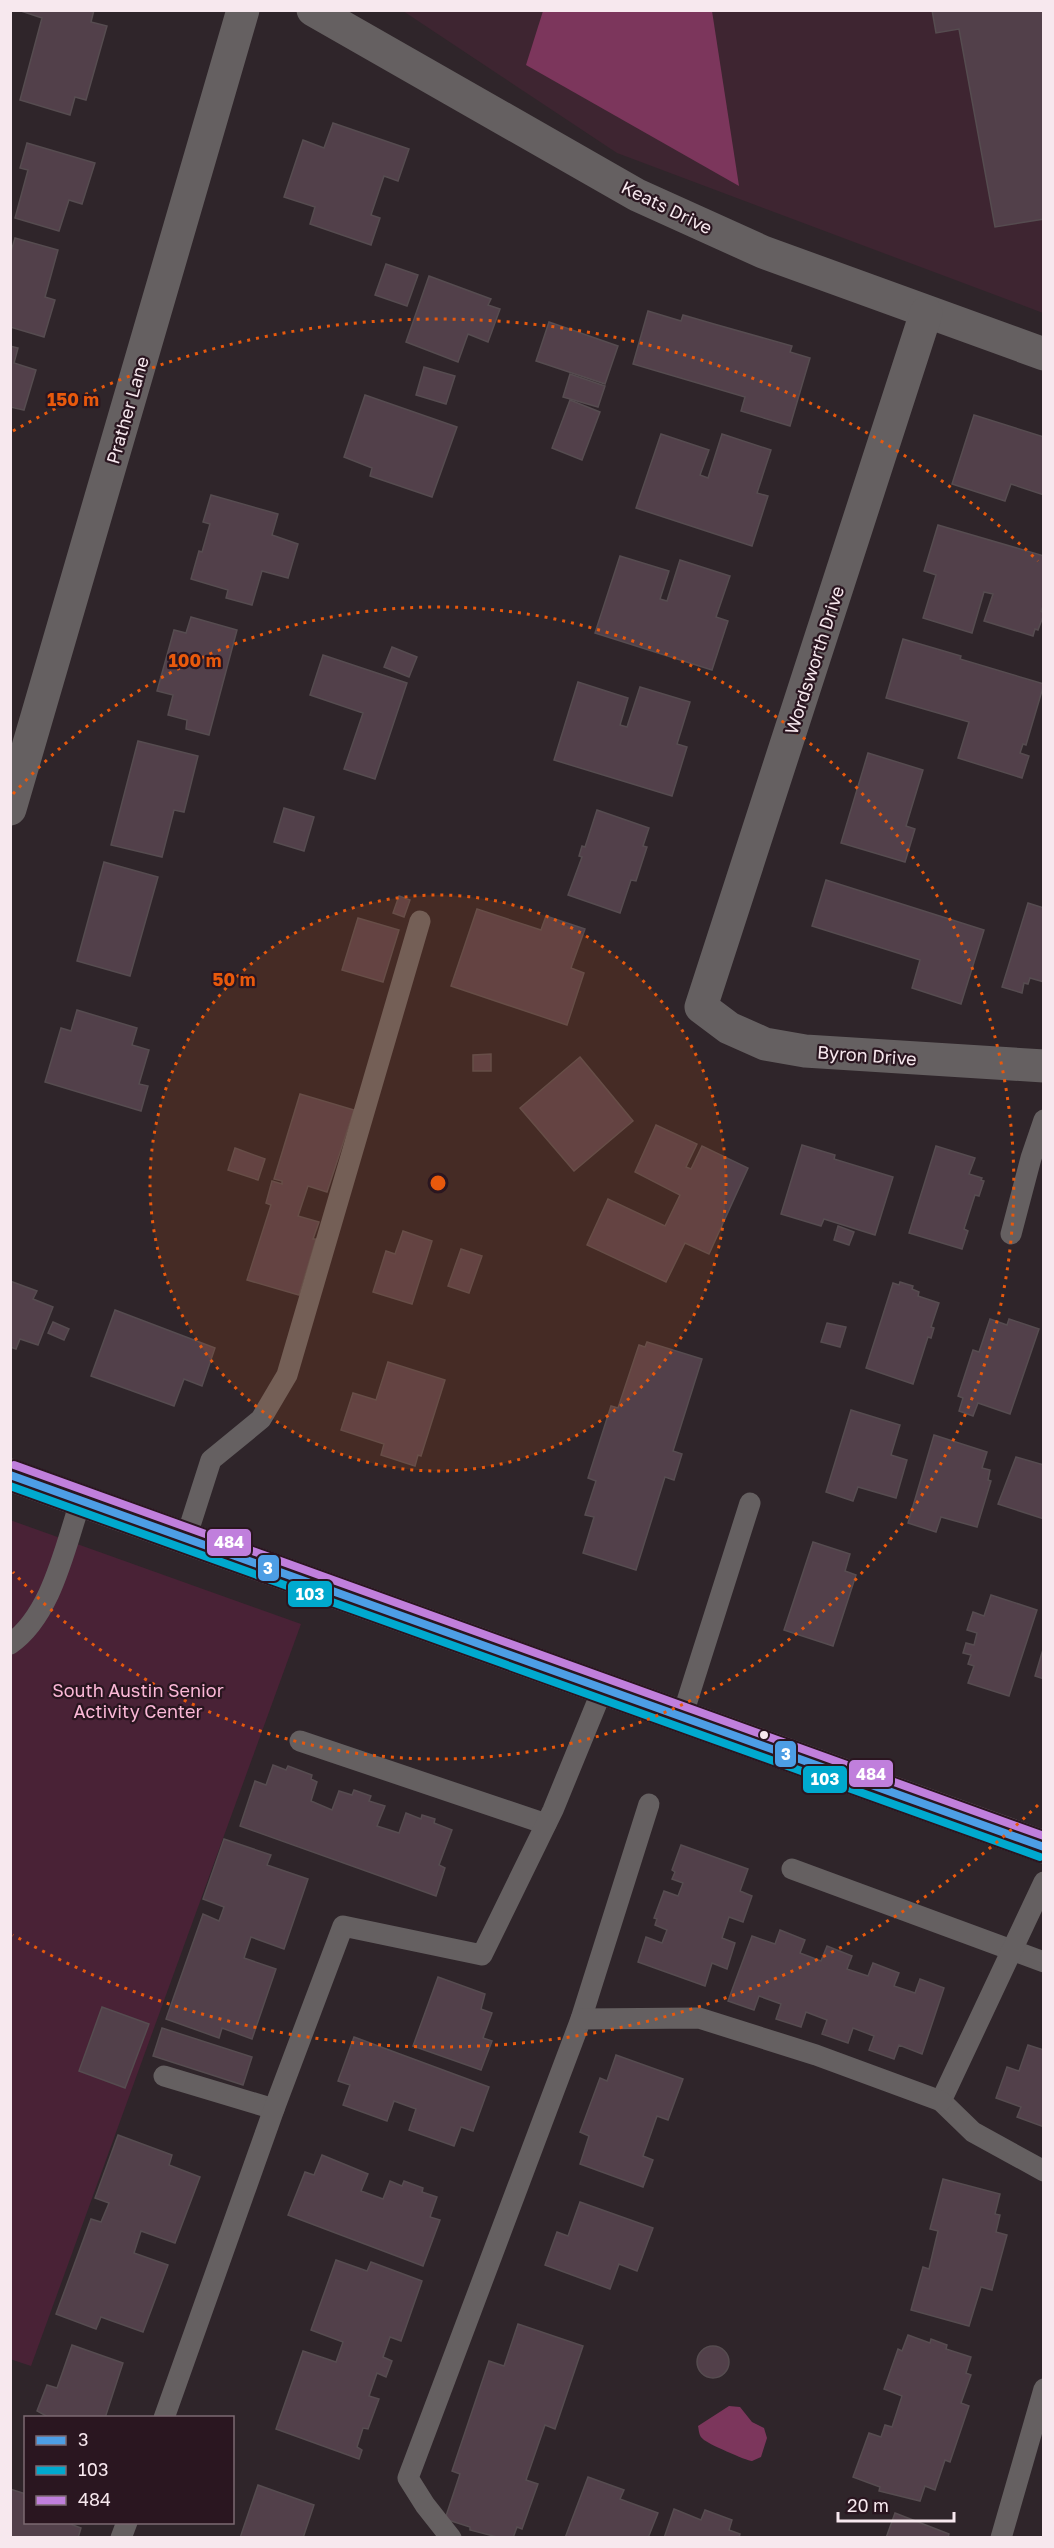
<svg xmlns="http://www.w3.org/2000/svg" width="1054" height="2548" viewBox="0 0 1054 2548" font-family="'Golos Text',sans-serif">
	<rect width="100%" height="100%" fill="#2f252a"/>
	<path fill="#3e2531" d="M403 11H1043V313L617 153Z"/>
	<path fill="#492236" d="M10 1520 301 1624 31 2366 10 2359Z"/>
	<g fill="#7c365c">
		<path d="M543 11H712L739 186 526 65Z"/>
		<path d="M729 2406 740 2407 752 2422 764 2428 767 2438 761 2457C758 2458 755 2460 752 2461 747 2461 706 2443 703 2439 699 2436 699 2431 698 2426Z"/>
	</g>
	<g fill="#52404a" stroke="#564c50" stroke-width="1.5">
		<path d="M18 10H94L91 22 107 26 86 100 75 97 70 115 20 100 42 18Z"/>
		<path d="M932 10H1044V219L995 227 959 29 936 33Z"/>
		<path d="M333 123 409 149 398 181 384 176 371 215 380 218 371 245 310 224 315 207 284 197 303 140 324 148Z"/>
		<path d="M27 143 95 163 82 204 69 200 59 231 15 218 28 170 20 168Z"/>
		<path d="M15 238 58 250 45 297 55 300 44 337 10 327V255Z"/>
		<path d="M386 264 418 275 407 306 375 295Z"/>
		<path d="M429 276 491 299 488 305 500 309 488 342 468 334 458 362 406 342Z"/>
		<path d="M648 311 681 321 683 315 714 324 792 346 790 352 810 358 790 426 741 411 745 397 633 364Z"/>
		<path d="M549 322 618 346 605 384 536 361Z"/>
		<path d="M10 346 18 348 14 363 36 370 24 410 10 407Z"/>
		<path d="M424 367 455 376 446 404 416 395Z"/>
		<path d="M570 374 605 386 598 407 563 397Z"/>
		<path d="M365 395 457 427 432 497 370 476 372 468 344 457Z"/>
		<path d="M570 400 600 412 582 460 552 448Z"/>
		<path d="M974 415 1044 437V495L1011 484 1005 501 952 484Z"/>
		<path d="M661 434 709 450 700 475 708 478 722 434 771 450 757 493 768 496 752 546 636 508Z"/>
		<path d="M211 495 278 514 272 535 298 544 288 578 262 571 252 605 226 598 228 590 191 579 199 551 202 552 210 524 203 522Z"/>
		<path d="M938 525 1044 556V604L1041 611 1044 614 1038 630 1035 629 1033 636 984 621 993 594 984 592 972 633 923 618 936 575 924 571Z"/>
		<path d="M620 556 669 571 660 599 667 601 680 560 730 576 716 617 728 621 712 670 595 633Z"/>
		<path d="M191 617 237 630 209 735 186 729 187 720 168 715 173 695 157 691 174 630 186 633Z"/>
		<path d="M903 639 961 656 960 659 1044 684 1026 745 1023 744 1020 753 1029 756 1022 778 958 758 969 722 886 698Z"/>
		<path d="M392 647 417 657 409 677 384 667Z"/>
		<path d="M323 655 407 683 375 779 344 769 363 713 310 695Z"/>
		<path d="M578 682 628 698 620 725 627 727 640 687 690 702 677 744 687 747 672 796 554 760Z"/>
		<path d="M138 741 198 756 184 812 174 810 162 857 111 845Z"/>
		<path d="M868 753 923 770 906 826 915 829 905 862 841 843Z"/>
		<path d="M284 808 314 817 304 851 274 842Z"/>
		<path d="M597 810 649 828 643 846 647 847 636 881 631 880 620 913 568 895 582 857 579 856 582 846 585 847Z"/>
		<path d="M104 862 158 877 130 976 77 961Z"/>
		<path d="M826 880 984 930 961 1004 912 988 920 960 812 926Z"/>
		<path d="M399 896 410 900 404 917 393 913Z"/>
		<path d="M1028 903 1044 908V982L1030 978 1028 984 1024 983 1022 993 1002 987Z"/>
		<path d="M477 909 541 930 546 916 585 929 571 968 584 973 567 1025 451 986Z"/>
		<path d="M358 918 399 930 383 982 342 970Z"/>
		<path d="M77 1010 137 1028 132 1045 149 1050 139 1084 148 1086 141 1111 45 1082 61 1028 71 1031Z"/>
		<path d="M491 1054V1071H473V1055Z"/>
		<path d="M580 1057 633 1121 574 1171 520 1108Z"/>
		<path d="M300 1094 354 1110 327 1192 308 1186 298 1216 319 1222 313 1239H316L299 1295 247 1280 271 1205 266 1203 272 1181 282 1184V1181L274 1179Z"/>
		<path d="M656 1125 697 1144 686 1167 691 1169 702 1146 748 1168 709 1254 685 1243 666 1282 587 1245 608 1199 665 1226 680 1195 635 1172Z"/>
		<path d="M802 1145 835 1155 834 1159 893 1177 875 1235 824 1219 821 1226 781 1214Z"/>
		<path d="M936 1146 975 1158 969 1174 982 1178 981 1180 984 1181 979 1196 975 1195 964 1229 968 1231 962 1249 909 1233Z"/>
		<path d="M235 1148 265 1159 258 1180 228 1170Z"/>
		<path d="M838 1226 854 1232 849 1245 834 1240Z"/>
		<path d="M403 1231 432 1241 412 1304 373 1292 386 1251 395 1254Z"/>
		<path d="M461 1249 482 1256 469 1293 448 1286Z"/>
		<path d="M10 1281 37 1291 33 1299 53 1307 38 1345 20 1339 16 1349 10 1347Z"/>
		<path d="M900 1282 913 1286 912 1289 919 1292 918 1296 939 1303 931 1327 934 1328 931 1338 928 1337 913 1384 866 1368 893 1283 899 1285Z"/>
		<path d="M115 1310 215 1348 202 1386 184 1379 174 1406 91 1376Z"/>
		<path d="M990 1319 1007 1325 1009 1319 1039 1329 1010 1414 978 1403 973 1416 959 1411 963 1398 958 1396 973 1350 979 1352Z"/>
		<path d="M53 1322 69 1329 64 1340 48 1333Z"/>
		<path d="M827 1323 846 1327 840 1347 821 1342Z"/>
		<path d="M647 1342 702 1359 673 1451 682 1454 674 1480 665 1477 636 1570 583 1553 594 1517 585 1515 596 1481 588 1478 611 1406 618 1408 639 1345 645 1347Z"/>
		<path d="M388 1362 445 1380 421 1456 418 1455 415 1466 381 1455 384 1444 341 1430 353 1393 376 1400Z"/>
		<path d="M851 1410 900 1425 891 1455 907 1460 896 1498 858 1487 853 1501 826 1492Z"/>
		<path d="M934 1435 987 1452 982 1468 990 1470 988 1480 991 1481 977 1527 941 1517 936 1532 908 1523Z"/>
		<path d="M1016 1457 1044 1465V1519L998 1504Z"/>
		<path d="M813 1542 850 1554 845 1571 856 1575 833 1646 784 1630Z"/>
		<path d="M991 1595 1037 1610 1009 1696 968 1683 974 1666 968 1664 971 1655 963 1653 966 1643 974 1645 977 1633 967 1630 973 1612 984 1616Z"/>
		<path d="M1044 1646V1679L1035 1676Z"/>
		<path d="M273 1765 286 1770 288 1766 312 1775 311 1779 317 1782 311 1801 332 1810 339 1791 352 1795 354 1790 371 1796 369 1801 385 1806 377 1826 399 1833 406 1813 421 1819 422 1815 435 1819 434 1823 452 1830 439 1865 445 1868 436 1896 240 1826 255 1781 266 1785Z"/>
		<path d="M224 1839 271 1855 267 1865 308 1879 284 1949 251 1937 244 1958 276 1969 252 2039 222 2028 219 2038 166 2019 203 1914 219 1921 224 1907 203 1899Z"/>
		<path d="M681 1845 748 1869 740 1891 752 1896 743 1922 729 1917 722 1938 735 1943 727 1969 712 1963 705 1986 638 1962 646 1937 662 1943 667 1930 655 1925 657 1919 654 1918 664 1891 678 1896 683 1883 672 1879 675 1872 672 1870Z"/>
		<path d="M780 1930 805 1940 800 1953 821 1961 827 1946 852 1956 847 1969 868 1976 873 1963 899 1973 894 1986 915 1993 920 1979 944 1988 922 2054 899 2045 894 2059 869 2050 874 2036 853 2028 848 2043 822 2034 827 2020 806 2012 801 2027 776 2019 781 2004 759 1996 754 2010 728 2001 752 1936 775 1944Z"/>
		<path d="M438 1977 485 1994 481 2009 492 2013 483 2038 492 2041 481 2070 413 2046Z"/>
		<path d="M102 2007 149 2024 125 2088 79 2071Z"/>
		<path d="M162 2028 252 2057 243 2085 153 2056Z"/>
		<path d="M354 2037 489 2087 473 2131 461 2127 454 2146 409 2130 416 2109 394 2101 387 2121 343 2105 350 2085 338 2081Z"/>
		<path d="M1028 2045 1044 2050V2127L1017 2117 1021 2107 996 2098 1007 2067 1019 2071Z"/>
		<path d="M616 2055 683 2079 668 2120 657 2116 643 2156 653 2160 643 2187 580 2164 589 2136 580 2132 600 2078 607 2081Z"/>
		<path d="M118 2135 172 2155 169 2165 200 2177 175 2243 141 2231 134 2253 168 2265 143 2332 101 2317 96 2329 56 2314 91 2219 101 2222 109 2203 95 2198Z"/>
		<path d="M322 2155 368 2174 361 2191 383 2199 390 2181 402 2186 404 2181 423 2188 422 2192 437 2197 430 2217 440 2220 423 2266 288 2215 305 2172 314 2175Z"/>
		<path d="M943 2179 1000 2194 995 2214 1000 2215 996 2232 1007 2235 992 2290 981 2287 969 2326 911 2310 923 2267 929 2269 938 2231 930 2229Z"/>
		<path d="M580 2202 653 2228 637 2271 619 2264 610 2289 545 2265 557 2232 568 2236Z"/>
		<path d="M336 2260 367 2271 371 2262 422 2281 401 2341 390 2337 383 2357 392 2361 386 2377 377 2373 369 2396 379 2399 368 2429 363 2428 357 2447 362 2450 359 2459 276 2429 303 2351 336 2362 343 2342 311 2330Z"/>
		<path d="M518 2324 583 2346 555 2429 545 2425 526 2480 538 2484 522 2529 517 2527 513 2538H501L470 2530V2527L445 2519 460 2474 452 2471 489 2361 504 2366Z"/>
		<path d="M908 2335 930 2343 931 2339 947 2345 946 2349 971 2357 966 2373 971 2375 961 2403 969 2406 950 2462 945 2460 935 2490 925 2486 920 2501 879 2491 880 2487 853 2477 869 2433 881 2437 885 2425 892 2427 902 2396 884 2389 898 2349 902 2351Z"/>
		<path d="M72 2345 123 2363 105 2418H50L37 2411 47 2385 57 2388Z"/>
		<circle cx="713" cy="2362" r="16"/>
		<path d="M588 2477 624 2490 620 2499 658 2513 648 2538H565Z"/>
		<path d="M258 2485 314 2505 303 2538H240Z"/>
		<path d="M10 2489 26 2494V2522H65L81 2528 78 2538H10Z"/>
		<path d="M674 2509 701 2520 705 2510 732 2520 729 2530 740 2534 739 2538H664Z"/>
		<path d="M895 2513 949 2534 948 2538H886Z"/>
	</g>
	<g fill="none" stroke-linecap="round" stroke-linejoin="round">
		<g stroke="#656061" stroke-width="21">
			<path d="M1011 1234 1031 1158 1044 1120"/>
			<path d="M186 1538 211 1460 261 1419 287 1375 420 921"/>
			<path d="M10 1644C52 1615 65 1546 81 1500"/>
			<path d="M682 1717 750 1503"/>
			<path d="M300 1741 546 1824"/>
			<path d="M792 1869 1044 1962"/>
			<path d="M1044 1882 941 2101 973 2132 1044 2171"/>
			<path d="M581 2019 649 1804"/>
			<path d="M164 2076 274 2109"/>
			<path d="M164 2418 274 2109 343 1926 482 1955 553 1810 603 1688"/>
			<path d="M121 2538 127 2522"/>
			<path d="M451 2538 425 2505 408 2478 581 2019 699 2018 816 2055 941 2101"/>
			<path d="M1001 2538 1044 2389"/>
		</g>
		<g stroke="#656061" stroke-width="33">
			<path d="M313 10 637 195 763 252 1044 354"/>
			<path d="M926 313 701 1007 729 1028 765 1044 805 1051 1044 1066"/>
			<path d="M10 809 243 10"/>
		</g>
		<path stroke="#686166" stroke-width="33" d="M10 1475 1044 1847"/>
		<g stroke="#2a1620" stroke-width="12">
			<path id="bus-1" d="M10 1475 1044 1847"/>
		</g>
		<g stroke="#2a1620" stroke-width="12">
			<path id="bus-2" d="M10 1486 1040 1857"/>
		</g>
		<g stroke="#2a1620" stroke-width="12">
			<path id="bus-3" d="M14 1465 1044 1836"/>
		</g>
		<use href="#bus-1" stroke="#4d9ee5" stroke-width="8"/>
		<use href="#bus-2" stroke="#00a9ce" stroke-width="8"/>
		<use href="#bus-3" stroke="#c07fdc" stroke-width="8"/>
	</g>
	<circle cx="438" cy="1183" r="288" fill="#e8590c" fill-opacity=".12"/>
	<g fill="none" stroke="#e8590c" stroke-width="3" stroke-dasharray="3 6">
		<circle cx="438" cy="1183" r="288"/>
		<path d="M13 794A576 576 0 1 1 13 1572"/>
		<path d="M1038 1805A864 864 0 0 1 13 1935M13 431A864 864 0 0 1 1038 561"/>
	</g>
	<circle fill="#f7e8ee" stroke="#2a1620" stroke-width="2" cx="764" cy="1735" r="5"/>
	<g text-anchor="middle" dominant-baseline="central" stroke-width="4.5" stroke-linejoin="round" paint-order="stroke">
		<g font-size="18" fill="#f7e8ee" stroke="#2a1620">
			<text transform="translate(667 207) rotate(26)">Keats Drive</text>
			<text transform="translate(127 410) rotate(-74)">Prather Lane</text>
			<text transform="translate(814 660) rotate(-72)">Wordsworth Drive</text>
			<text transform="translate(867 1055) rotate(4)">Byron Drive</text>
		</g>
		<g font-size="18" fill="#fbb8d7" stroke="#2a1620">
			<text x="138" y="1690">South Austin Senior<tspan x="138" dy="21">Activity Center</tspan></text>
		</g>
	</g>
	<circle cx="438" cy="1183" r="9" fill="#e8590c" stroke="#2a1620" stroke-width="3"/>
	<g font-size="18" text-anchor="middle" font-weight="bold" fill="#e8590c" stroke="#2a1620" stroke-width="4.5" stroke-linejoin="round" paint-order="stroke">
		<text x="73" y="406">150 m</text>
		<text x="195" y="667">100 m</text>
		<text x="234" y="986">50 m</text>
	</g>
	<g stroke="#2a1620" stroke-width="2">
		<rect x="206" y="1528" width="46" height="29" rx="6" fill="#c07fdc"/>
		<rect x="257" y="1554" width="23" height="28" rx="6" fill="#4d9ee5"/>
		<rect x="287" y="1580" width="46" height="28" rx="6" fill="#00a9ce"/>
		<rect x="774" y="1740" width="23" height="28" rx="6" fill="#4d9ee5"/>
		<rect x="848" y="1759" width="46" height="29" rx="6" fill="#c07fdc"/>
		<rect x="802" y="1765" width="46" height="29" rx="6" fill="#00a9ce"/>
	</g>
	<g font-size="16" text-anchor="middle" font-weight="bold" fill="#fff">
		<text x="229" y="1548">484</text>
		<text x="268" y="1574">3</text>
		<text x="310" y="1600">103</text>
		<text x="786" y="1760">3</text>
		<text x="871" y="1780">484</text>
		<text x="825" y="1785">103</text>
	</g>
	<rect width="1054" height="2548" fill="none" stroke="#f7e8ee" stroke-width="24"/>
	<rect x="24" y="2416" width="210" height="108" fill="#2a1620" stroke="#7c6a72" stroke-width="1.5"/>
	<rect x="36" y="2436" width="30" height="9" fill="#4d9ee5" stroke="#7c6a72" stroke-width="1.5"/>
	<text x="78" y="2446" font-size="18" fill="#f7e8ee">3</text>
	<rect x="36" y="2466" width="30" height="9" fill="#00a9ce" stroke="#7c6a72" stroke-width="1.5"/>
	<text x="78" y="2476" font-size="18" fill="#f7e8ee">103</text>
	<rect x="36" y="2496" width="30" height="9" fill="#c07fdc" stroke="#7c6a72" stroke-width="1.5"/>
	<text x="78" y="2506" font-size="18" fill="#f7e8ee">484</text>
	<path d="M838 2512v9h116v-9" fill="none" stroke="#f7e8ee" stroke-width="3"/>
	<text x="847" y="2512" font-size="18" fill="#f7e8ee" stroke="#2a1620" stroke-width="4.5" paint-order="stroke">20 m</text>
</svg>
